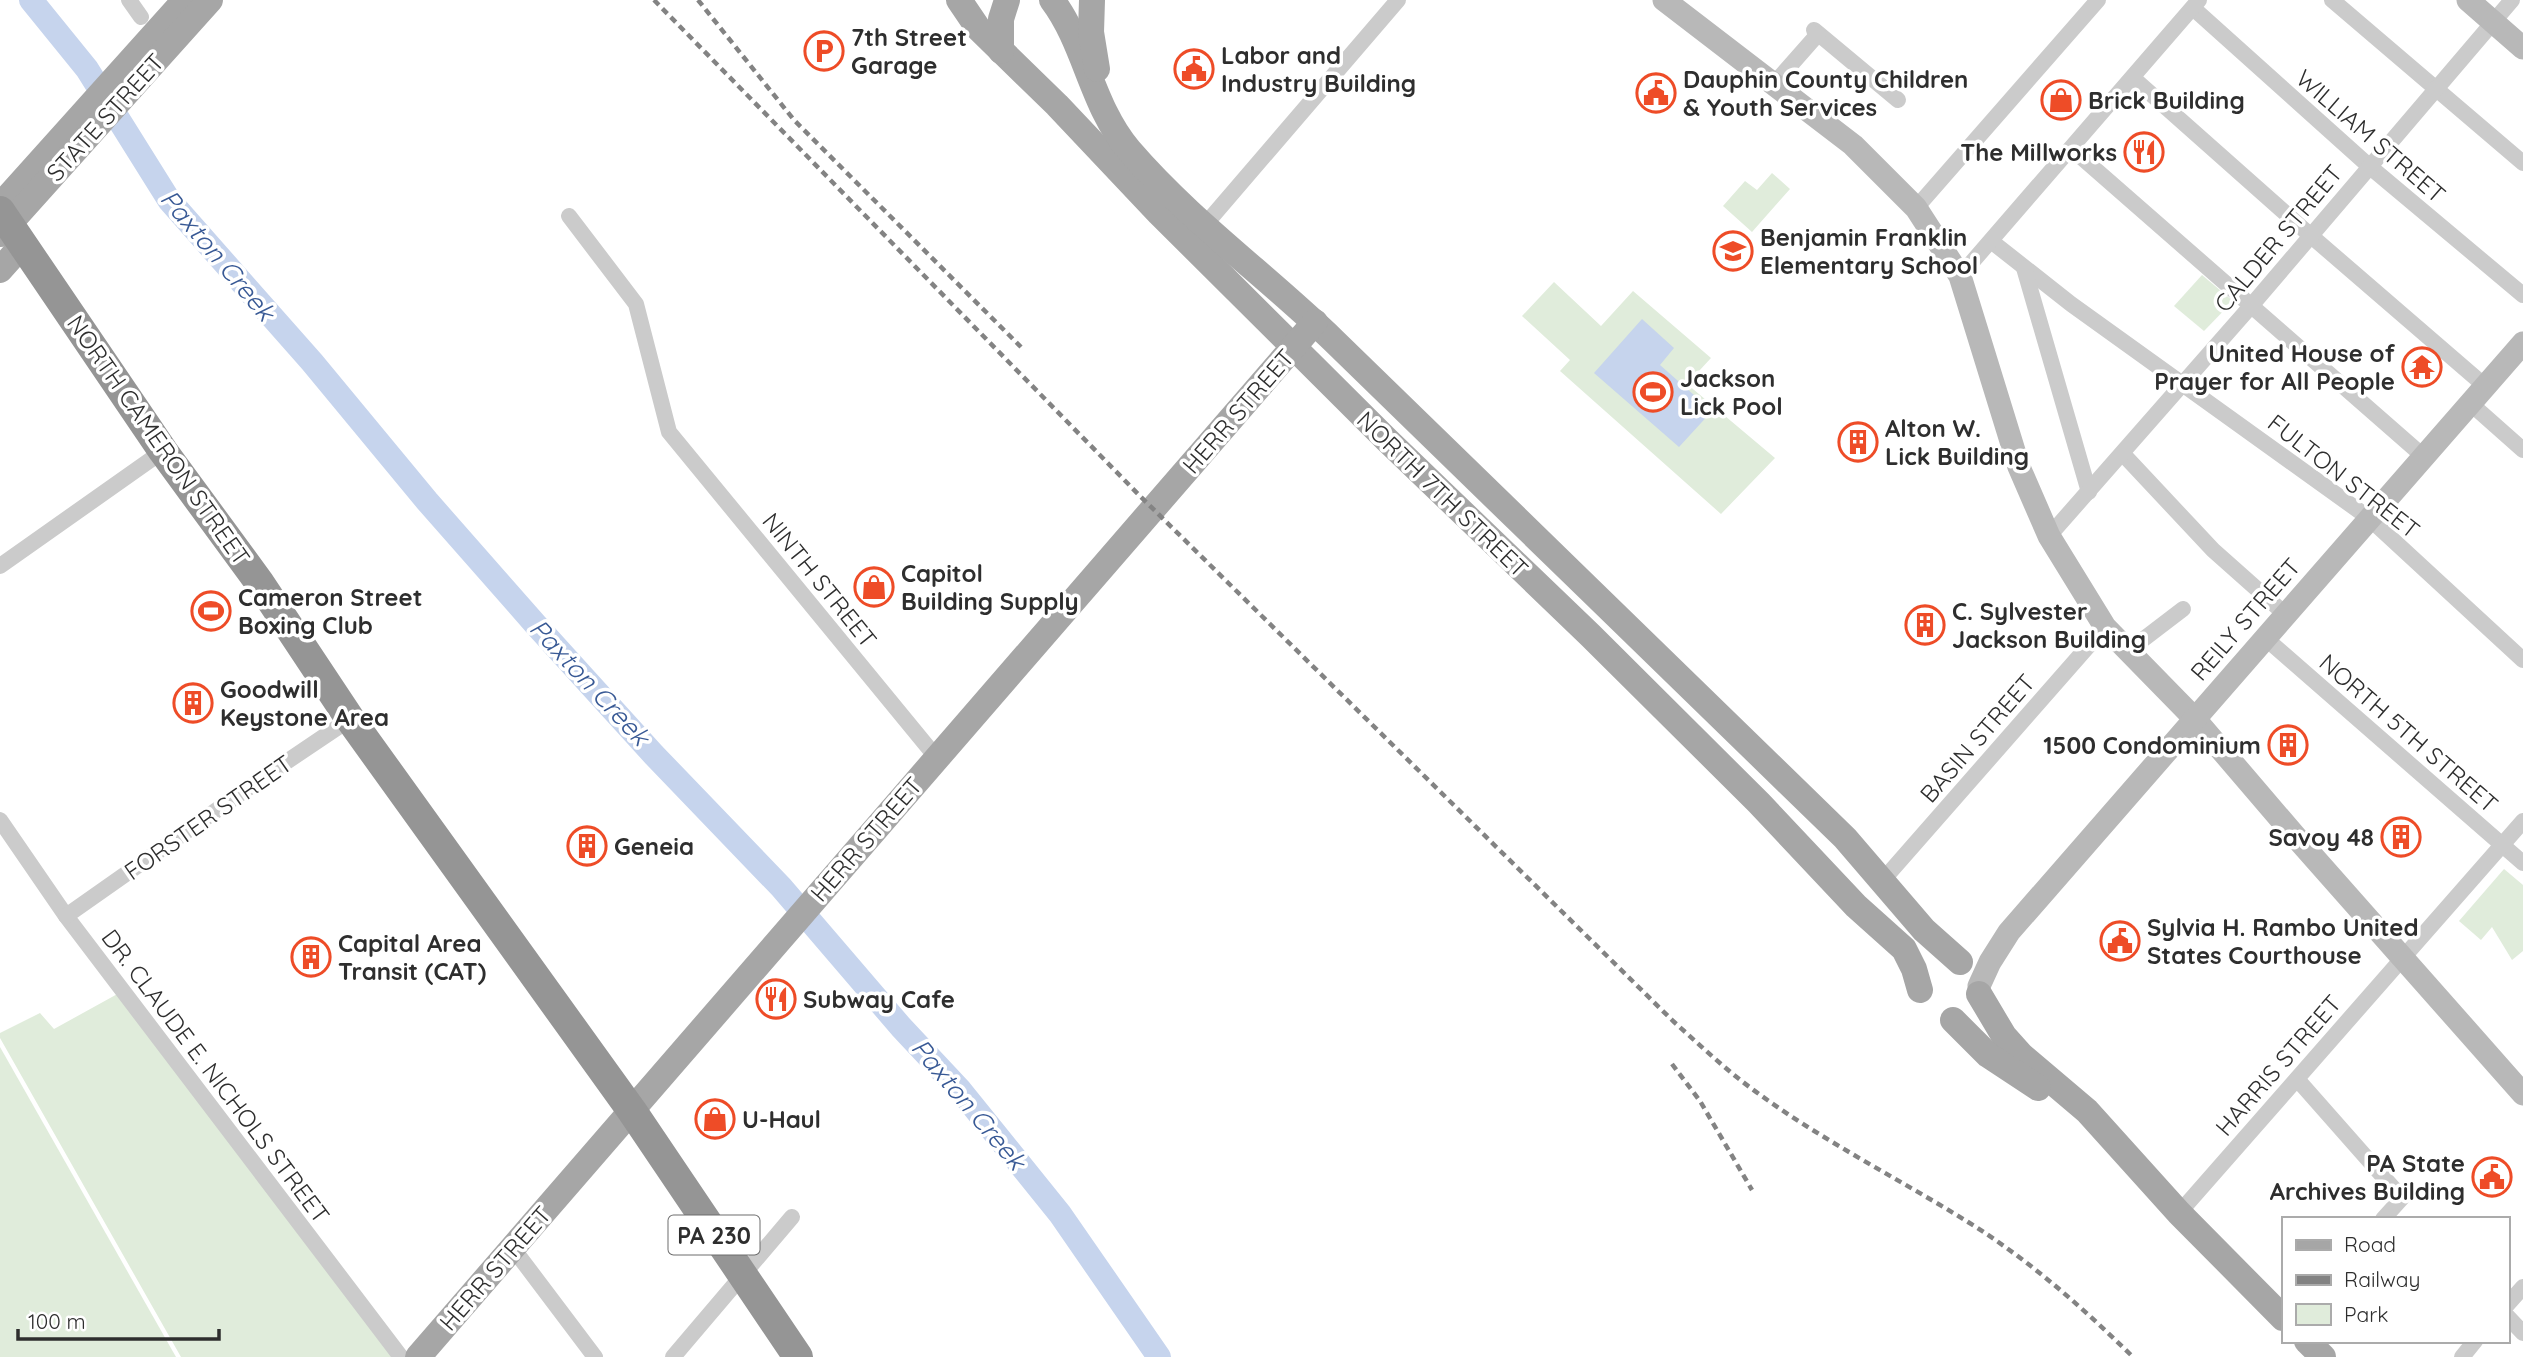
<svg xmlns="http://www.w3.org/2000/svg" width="2523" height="1357" viewBox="0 0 2523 1357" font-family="Quicksand,sans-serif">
	<rect width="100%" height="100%" fill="#fff"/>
	<g fill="#e0ecdb">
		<path d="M1772 173 1790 189 1752 232 1723 206 1745 181 1757 190Z"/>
		<path d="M2202 275 2233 301 2204 331 2174 306Z"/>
		<path d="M1554 282 1601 326 1633 291 1711 358 1687 384 1775 458 1721 514 1560 371 1570 360 1522 316Z"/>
		<path d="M2504 869 2523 885V951L2512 960 2492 927 2481 940 2459 921Z"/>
		<path d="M121 992 394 1357H181L0 1038V1033L40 1013 54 1029Z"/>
		<path d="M0 1047 176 1357H0Z"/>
	</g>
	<path fill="#c6d4ed" d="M1642 319 1674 348 1660 365 1712 411 1679 447 1594 373Z"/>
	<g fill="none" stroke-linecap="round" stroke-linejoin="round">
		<path stroke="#c6d4ed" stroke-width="24" d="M31 0 87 69 169 200 312 362 427 501 536 625 654 755 781 887 901 1027 960 1090 1060 1214 1159 1357"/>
		<g stroke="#cbcbcb" stroke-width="16">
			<path d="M129 0 141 17"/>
			<path d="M2332 0 2523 163"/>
			<path d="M2193 8 2369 166 2523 295"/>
			<path d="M1814 30 1898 100"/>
			<path d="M2133 78 2310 235 2485 386"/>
			<path d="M1774 84 1818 34"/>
			<path d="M2072 149 2423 456"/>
			<path d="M1916 208 2098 0"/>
			<path d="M569 216 636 304 669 432 936 757"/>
			<path d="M1204 226 1398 0"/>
			<path d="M1991 241 2071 304 2369 518 2523 660"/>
			<path d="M2024 268 2089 492"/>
			<path d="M1960 276 2199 0"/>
			<path d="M2470 403 2523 450"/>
			<path d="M2123 454 2213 550 2285 614"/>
			<path d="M2049 536 2251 306 2512 0"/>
			<path d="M0 566 163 451"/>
			<path d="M2264 637 2523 863"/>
			<path d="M2128 651 2183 609"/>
			<path d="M0 820 66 916 401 1357"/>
			<path d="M1883 880 2105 627"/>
			<path d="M66 916 258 781 350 719"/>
			<path d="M2297 1079 2402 1198 2383 1219"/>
			<path d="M2179 1213 2523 821"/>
			<path d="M512 1247 595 1357"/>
			<path d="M2507 1305 2523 1287"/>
			<path d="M2507 1316 2523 1333"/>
			<path d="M673 1357 792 1217"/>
			<path d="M2462 1357 2475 1341"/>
		</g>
		<g stroke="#b8b8b8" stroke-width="23">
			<path d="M1664 0 1853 145 1916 208 1960 276 2019 467 2049 536 2105 627 2194 718 2301 843 2523 1094"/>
			<path d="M2468 0 2523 48"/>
			<path d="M1979 986 1990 962 2009 932 2523 343"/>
		</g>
		<g stroke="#a6a6a6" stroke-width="26">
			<path d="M959 0 978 28 1057 105 1159 213 1387 440 1590 635 1759 803 1856 906 1904 949 1914 969 1920 990"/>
			<path d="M1052 0C1086 45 1091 105 1129 150 1190 221 1267 276 1334 341 1504 507 1675 672 1845 838L1924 930 1960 962"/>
			<path d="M1092 0 1091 32 1097 69"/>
			<path d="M1001 51V19L1007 0"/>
			<path d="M0 206 185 0"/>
			<path d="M0 234 210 0"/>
			<path d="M0 270 23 244"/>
			<path d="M1979 994 2004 1036 2021 1055 2087 1111 2179 1213 2283 1318"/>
			<path d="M1953 1020 1988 1055 2038 1088"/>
			<path d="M2307 1341 2323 1357"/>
			<path d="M418 1357 1315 322"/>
		</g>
		<path stroke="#959595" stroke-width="30" d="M0 211 163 451 259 582 350 719 632 1111 798 1357"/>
		<g stroke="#838383" stroke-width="4.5" stroke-dasharray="7 5" stroke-linecap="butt">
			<path d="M654 0 1141 497 1673 1021C1701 1046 1728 1072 1759 1094 1825 1142 1899 1179 1968 1222 2029 1260 2082 1307 2133 1357"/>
			<path d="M698 0 794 120 1021 347"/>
			<path d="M1672 1064 1700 1101 1752 1190"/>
		</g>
	</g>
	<defs>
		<g id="parking-ring" transform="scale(2.0125)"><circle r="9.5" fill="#fff" stroke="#ee4c27" stroke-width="1.5"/><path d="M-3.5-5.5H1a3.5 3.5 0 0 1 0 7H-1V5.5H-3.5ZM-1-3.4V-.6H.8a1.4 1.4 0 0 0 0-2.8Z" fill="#ee4c27"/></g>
		<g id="civic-ring" transform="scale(2.0125)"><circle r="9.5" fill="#fff" stroke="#ee4c27" stroke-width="1.5"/><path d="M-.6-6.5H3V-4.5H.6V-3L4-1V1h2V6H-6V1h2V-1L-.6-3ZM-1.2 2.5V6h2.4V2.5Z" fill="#ee4c27"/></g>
		<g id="shop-ring" transform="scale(2.0125)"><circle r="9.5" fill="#fff" stroke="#ee4c27" stroke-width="1.5"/><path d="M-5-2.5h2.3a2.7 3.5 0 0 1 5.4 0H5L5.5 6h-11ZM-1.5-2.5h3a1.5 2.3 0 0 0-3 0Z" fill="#ee4c27"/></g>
		<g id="restaurant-ring" transform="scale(2.0125)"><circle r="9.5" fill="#fff" stroke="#ee4c27" stroke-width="1.5"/><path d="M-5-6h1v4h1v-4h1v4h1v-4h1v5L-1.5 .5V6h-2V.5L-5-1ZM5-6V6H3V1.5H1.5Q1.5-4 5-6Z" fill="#ee4c27"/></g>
		<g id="school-ring" transform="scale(2.0125)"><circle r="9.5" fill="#fff" stroke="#ee4c27" stroke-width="1.5"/><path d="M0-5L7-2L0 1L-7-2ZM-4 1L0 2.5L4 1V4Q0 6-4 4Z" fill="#ee4c27"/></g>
		<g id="temple-ring" transform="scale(2.0125)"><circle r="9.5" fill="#fff" stroke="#ee4c27" stroke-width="1.5"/><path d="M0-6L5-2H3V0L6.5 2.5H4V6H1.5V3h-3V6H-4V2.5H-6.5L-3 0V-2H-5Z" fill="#ee4c27"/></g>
		<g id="stadium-ring" transform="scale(2.0125)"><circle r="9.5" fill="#fff" stroke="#ee4c27" stroke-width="1.5"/><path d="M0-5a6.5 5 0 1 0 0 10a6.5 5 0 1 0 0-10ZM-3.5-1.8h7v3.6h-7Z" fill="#ee4c27"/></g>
		<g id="building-ring" transform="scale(2.0125)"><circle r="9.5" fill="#fff" stroke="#ee4c27" stroke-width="1.5"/><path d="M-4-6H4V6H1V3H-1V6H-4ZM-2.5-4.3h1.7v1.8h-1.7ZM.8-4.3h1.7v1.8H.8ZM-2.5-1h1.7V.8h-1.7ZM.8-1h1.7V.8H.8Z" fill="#ee4c27"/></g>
	</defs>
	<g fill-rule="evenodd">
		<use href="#parking-ring" x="824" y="51"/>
		<use href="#civic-ring" x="1194" y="69"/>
		<use href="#civic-ring" x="1656" y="93"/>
		<use href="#shop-ring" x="2061" y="100"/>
		<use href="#restaurant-ring" x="2144" y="152"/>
		<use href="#school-ring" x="1733" y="251"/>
		<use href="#temple-ring" x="2422" y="367"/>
		<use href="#stadium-ring" x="1653" y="392"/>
		<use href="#building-ring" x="1858" y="442"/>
		<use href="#shop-ring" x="874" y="587"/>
		<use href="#stadium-ring" x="211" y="611"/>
		<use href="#building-ring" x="1925" y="625"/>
		<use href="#building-ring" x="193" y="703"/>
		<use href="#building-ring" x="2288" y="745"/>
		<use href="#building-ring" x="2401" y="837"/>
		<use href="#building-ring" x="587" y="846"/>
		<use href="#civic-ring" x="2120" y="941"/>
		<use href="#building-ring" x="311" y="957"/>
		<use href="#restaurant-ring" x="776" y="999"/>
		<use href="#shop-ring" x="715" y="1119"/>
		<use href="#civic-ring" x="2492" y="1177"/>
	</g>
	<g text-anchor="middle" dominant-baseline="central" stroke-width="7" stroke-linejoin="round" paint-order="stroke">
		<rect fill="#fff" stroke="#6d6d6d" stroke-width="2" x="668.5" y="1215.5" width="91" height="39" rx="5"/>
		<g font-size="23" font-weight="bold" fill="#2e2e2e">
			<text x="714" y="1235">PA 230</text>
		</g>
		<g font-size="24" font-weight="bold" fill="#2e2e2e" stroke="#fff" text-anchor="start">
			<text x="851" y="37">7th Street<tspan x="851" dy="28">Garage</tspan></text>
			<text x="1221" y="55">Labor and<tspan x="1221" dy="28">Industry Building</tspan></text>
			<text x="1683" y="79">Dauphin County Children<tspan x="1683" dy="28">&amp; Youth Services</tspan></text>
			<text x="2088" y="100">Brick Building</text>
			<text x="2117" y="152" text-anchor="end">The Millworks</text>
			<text x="1760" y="237">Benjamin Franklin<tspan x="1760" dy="28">Elementary School</tspan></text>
			<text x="2395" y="353" text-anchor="end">United House of<tspan x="2395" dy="28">Prayer for All People</tspan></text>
			<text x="1680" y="378">Jackson<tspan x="1680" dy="28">Lick Pool</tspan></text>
			<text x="1885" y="428">Alton W.<tspan x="1885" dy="28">Lick Building</tspan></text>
			<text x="901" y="573">Capitol<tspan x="901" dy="28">Building Supply</tspan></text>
			<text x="238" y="597">Cameron Street<tspan x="238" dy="28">Boxing Club</tspan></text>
			<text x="1952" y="611">C. Sylvester<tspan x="1952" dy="28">Jackson Building</tspan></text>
			<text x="220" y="689">Goodwill<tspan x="220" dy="28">Keystone Area</tspan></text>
			<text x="2261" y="745" text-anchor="end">1500 Condominium</text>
			<text x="2374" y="837" text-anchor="end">Savoy 48</text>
			<text x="614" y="846">Geneia</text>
			<text x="2147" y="927">Sylvia H. Rambo United<tspan x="2147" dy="28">States Courthouse</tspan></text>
			<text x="338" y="943">Capital Area<tspan x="338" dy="28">Transit (CAT)</tspan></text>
			<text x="803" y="999">Subway Cafe</text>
			<text x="742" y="1119">U-Haul</text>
			<text x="2465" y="1163" text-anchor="end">PA State<tspan x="2465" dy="28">Archives Building</tspan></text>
		</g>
		<g font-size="24" fill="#2e2e2e" stroke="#fff">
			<text transform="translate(105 117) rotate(-48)">STATE STREET</text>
			<text transform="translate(2371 136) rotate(41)">WILLIAM STREET</text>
			<text transform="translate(2278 238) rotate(-50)">CALDER STREET</text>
			<text transform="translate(1238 411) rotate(-49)">HERR STREET</text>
			<text transform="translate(159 440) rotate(55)">NORTH CAMERON STREET</text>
			<text transform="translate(2344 476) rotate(38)">FULTON STREET</text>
			<text transform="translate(1443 494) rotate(44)">NORTH 7TH STREET</text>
			<text transform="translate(820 580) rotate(51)">NINTH STREET</text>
			<text transform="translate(2245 619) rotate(-49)">REILY STREET</text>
			<text transform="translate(2409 733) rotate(41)">NORTH 5TH STREET</text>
			<text transform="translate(1977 738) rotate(-49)">BASIN STREET</text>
			<text transform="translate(208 817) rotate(-35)">FORSTER STREET</text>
			<text transform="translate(866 839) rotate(-49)">HERR STREET</text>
			<text transform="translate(2278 1065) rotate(-49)">HARRIS STREET</text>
			<text transform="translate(216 1076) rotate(53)">DR. CLAUDE E. NICHOLS STREET</text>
			<text transform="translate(495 1268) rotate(-49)">HERR STREET</text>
		</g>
		<g font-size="26" font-style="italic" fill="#385995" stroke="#fff">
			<text transform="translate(218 255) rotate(50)">Paxton Creek</text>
			<text transform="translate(590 682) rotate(47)">Paxton Creek</text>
			<text transform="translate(969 1104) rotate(50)">Paxton Creek</text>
		</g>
	</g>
	<rect x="2282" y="1217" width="228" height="126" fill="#ffffff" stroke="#ababab" stroke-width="2"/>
	<rect x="2296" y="1240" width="35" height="10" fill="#a6a6a6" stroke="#ababab" stroke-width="2"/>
	<text x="2344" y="1252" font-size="21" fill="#2e2e2e">Road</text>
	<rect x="2296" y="1275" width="35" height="10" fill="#838383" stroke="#ababab" stroke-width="2"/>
	<text x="2344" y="1287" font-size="21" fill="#2e2e2e">Railway</text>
	<rect x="2296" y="1304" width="35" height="21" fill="#e0ecdb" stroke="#ababab" stroke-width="2"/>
	<text x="2344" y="1322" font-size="21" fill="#2e2e2e">Park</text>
	<path d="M18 1329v10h201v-10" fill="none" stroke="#2e2e2e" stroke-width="3.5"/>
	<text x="28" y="1329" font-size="21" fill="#2e2e2e" stroke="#ffffff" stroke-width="5" paint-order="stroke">100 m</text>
</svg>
